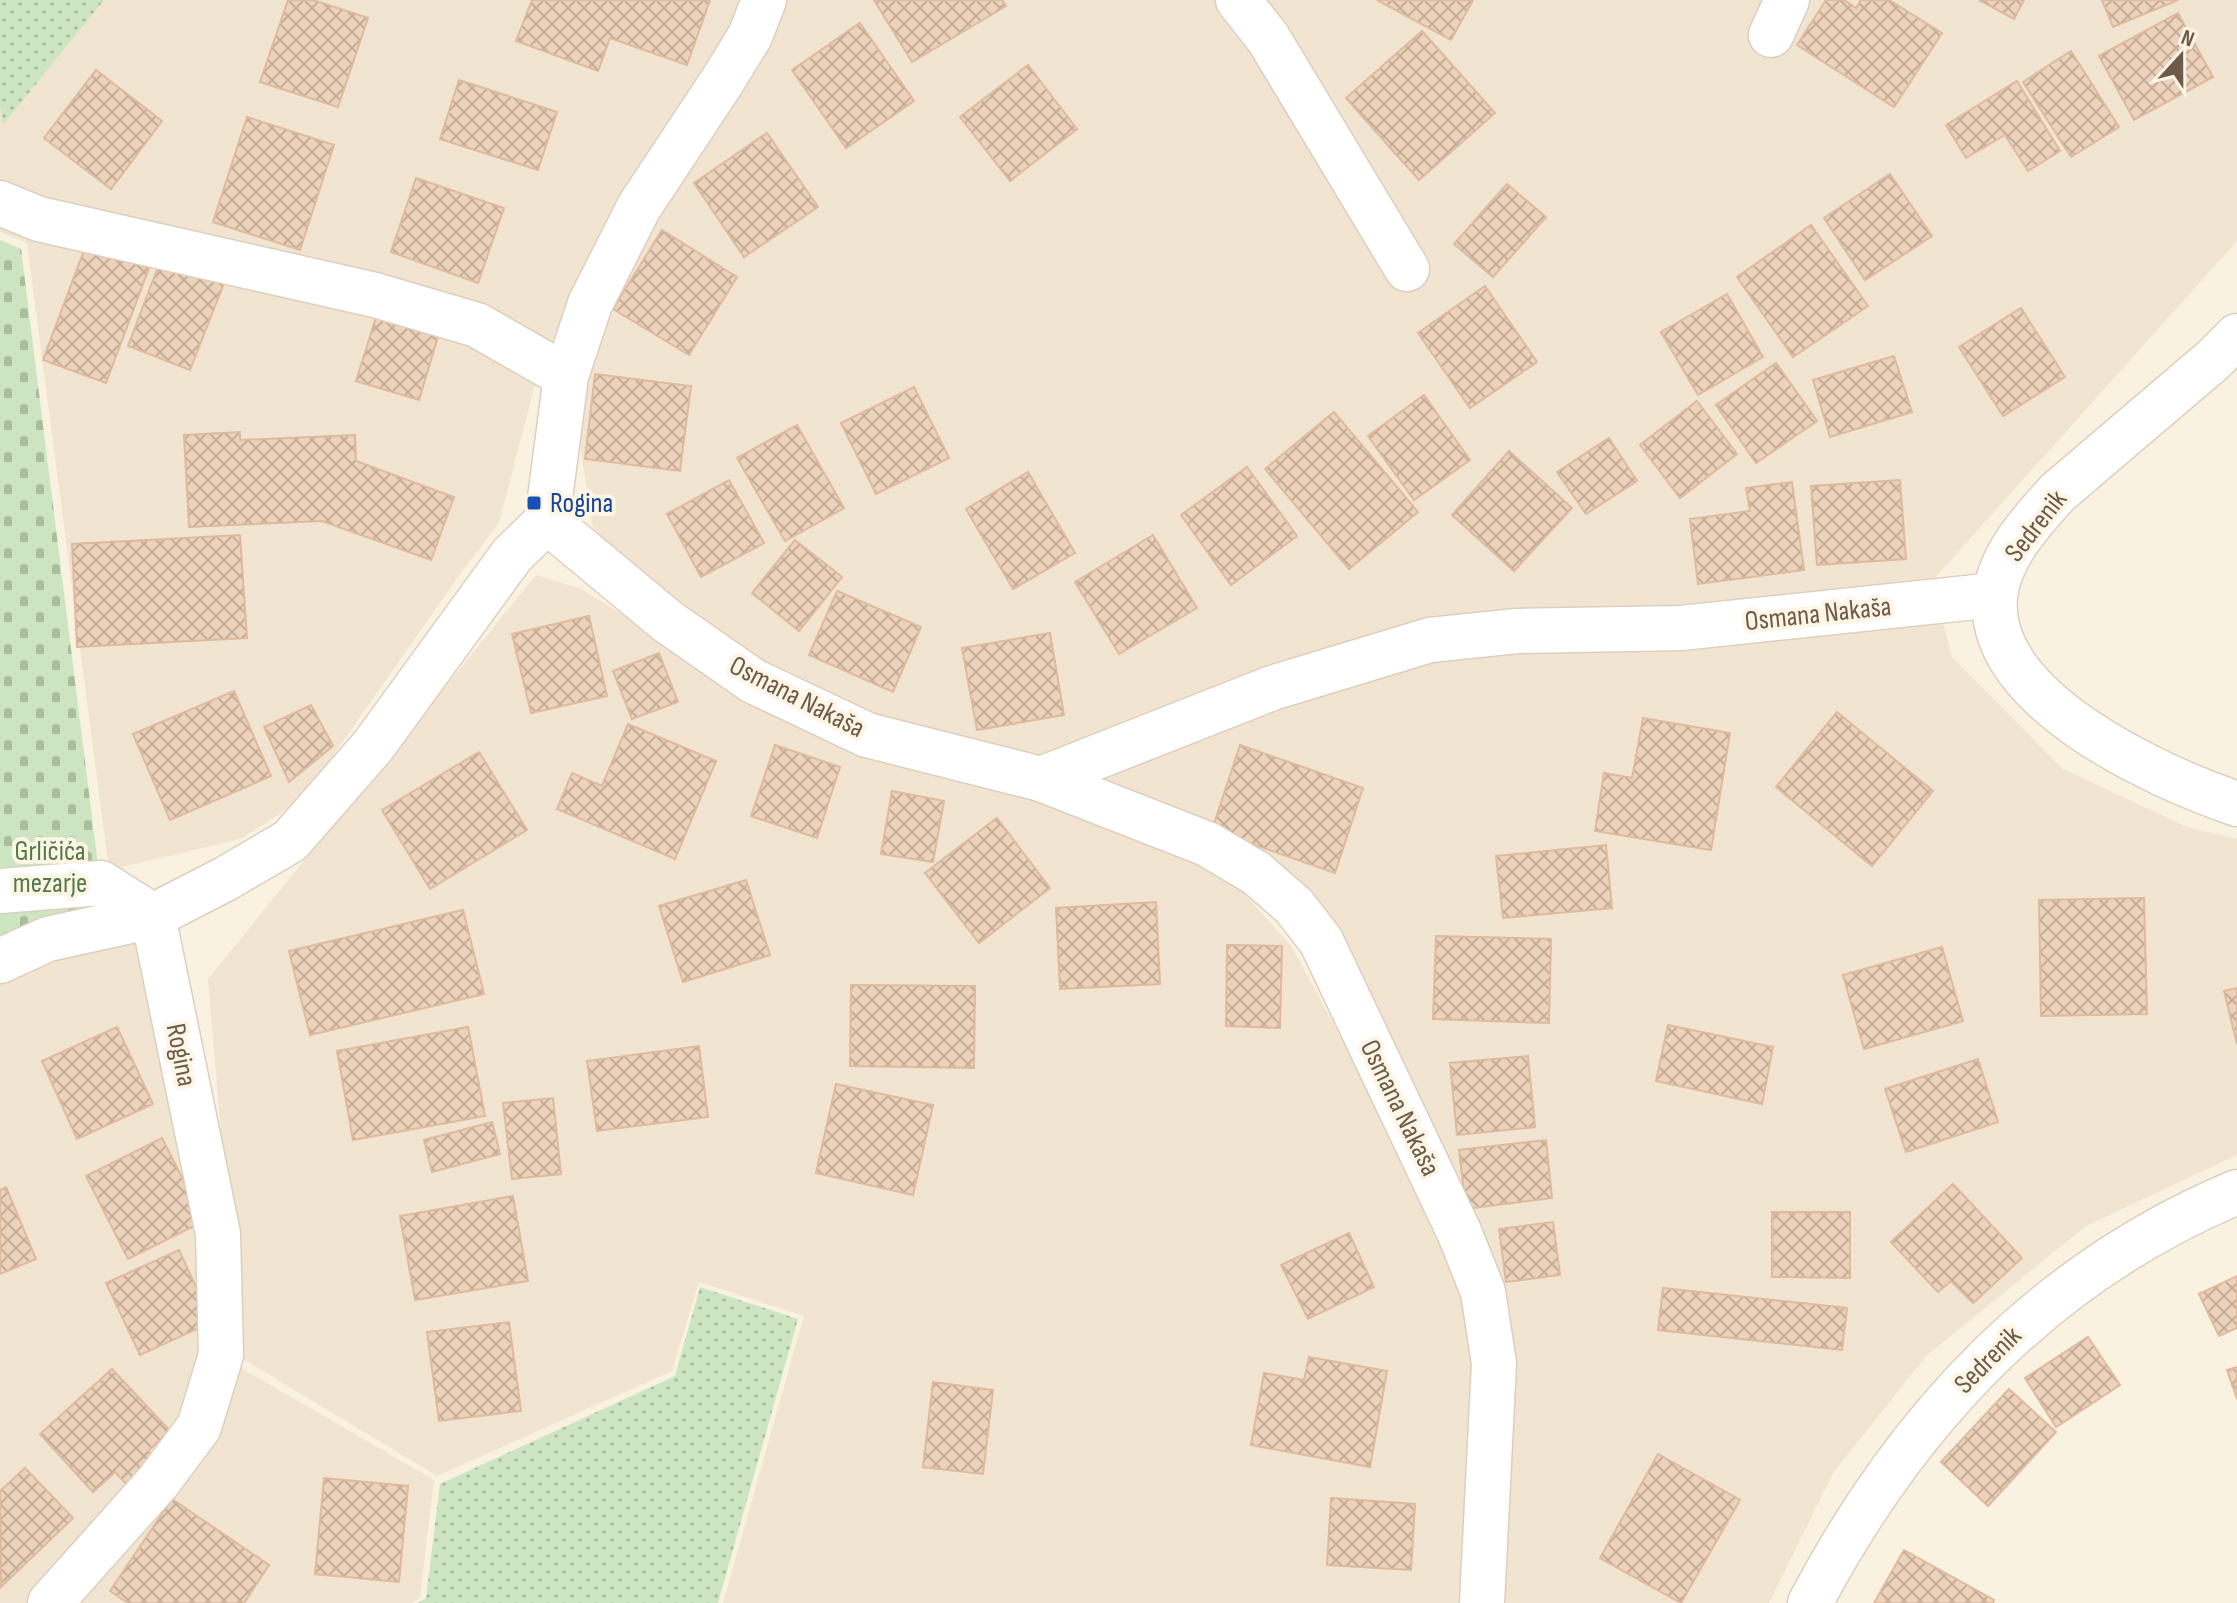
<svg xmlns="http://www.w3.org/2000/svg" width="2237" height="1603" viewBox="0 0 2237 1603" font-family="'Sofia Sans Condensed',sans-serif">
	<defs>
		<pattern id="grass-dots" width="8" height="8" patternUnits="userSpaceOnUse" patternTransform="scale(2)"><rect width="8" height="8" fill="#cde6c1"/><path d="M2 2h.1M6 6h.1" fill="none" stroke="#abbd9f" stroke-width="1.8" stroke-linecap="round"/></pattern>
		<pattern id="cemetery-stones" width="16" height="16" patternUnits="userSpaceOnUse" patternTransform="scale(2)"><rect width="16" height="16" fill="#cde6c1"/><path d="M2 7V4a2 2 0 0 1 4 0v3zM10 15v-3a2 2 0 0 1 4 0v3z" fill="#abbd9f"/></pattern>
		<pattern id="building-cross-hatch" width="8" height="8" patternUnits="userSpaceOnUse" patternTransform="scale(2)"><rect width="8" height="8" fill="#edd3bb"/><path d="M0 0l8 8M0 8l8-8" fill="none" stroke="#c4ae9a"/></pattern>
	</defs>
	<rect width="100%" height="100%" fill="#faf2e1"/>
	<g fill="#f1e4d0">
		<path d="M104 0H742L730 26 703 67 573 297 539 369 499 523 463 570 318 777 283 812 240 839 109 870 27 243 0 232V106L4 124Z"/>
		<path d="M784 0H2237V241L1932 581 1952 657 2063 769 2187 827 2237 839V1155L2086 1226 1926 1356 1833 1473 1769 1603H1495L1504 1364 1299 897 868 725 756 668 676 605 593 528 576 420 595 327Z"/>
		<path d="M536 575 581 589 772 707 1170 846 1233 881 1292 947 1407 1160 1456 1262 1481 1366 1468 1603H723L804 1316 699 1282 672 1371 437 1476 240 1357 208 979Z"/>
		<path d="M143 928 209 1236 215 1353 434 1480 420 1598 411 1603H0V972Z"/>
	</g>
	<g fill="url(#grass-dots)">
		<path d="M0 0H104L3 125 0 106Z"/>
		<path d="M700 1287 798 1319 718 1603H418L426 1598 440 1484 675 1376Z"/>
	</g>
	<path fill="url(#cemetery-stones)" d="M0 240 21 249 102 897 0 943Z"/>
	<g fill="url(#building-cross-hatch)" stroke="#dfba9c" stroke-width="2">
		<path d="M288 0H313L368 18 338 107 260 82Z"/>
		<path d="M532 0H710L687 65 610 38 598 71 516 41Z"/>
		<path d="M874 0H1002L1006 6 912 62Z"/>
		<path d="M1377 0H1473L1451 40Z"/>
		<path d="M1826 0H1844L1856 8 1861 0H1889L1942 33 1894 107 1797 45Z"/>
		<path d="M1979 0H2024L2014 19Z"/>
		<path d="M2102 0H2178L2113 27Z"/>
		<path d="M2178 13 2213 77 2134 120 2099 56Z"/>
		<path d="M860 23 914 101 846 148 792 70Z"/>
		<path d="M1422 31 1495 113 1419 180 1346 98Z"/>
		<path d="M2071 51 2119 127 2071 157 2023 82Z"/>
		<path d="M1028 65 1077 129 1010 181 960 117Z"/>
		<path d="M96 70 162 121 111 189 44 138Z"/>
		<path d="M459 80 557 112 538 170 440 139Z"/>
		<path d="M2017 81 2060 151 2028 171 2005 135 1966 158 1946 125Z"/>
		<path d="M247 117 334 145 300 250 213 222Z"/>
		<path d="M767 133 818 207 744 257 694 183Z"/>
		<path d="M1890 174 1932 236 1865 280 1824 218Z"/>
		<path d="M416 178 504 208 478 283 391 252Z"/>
		<path d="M1507 184 1546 217 1493 277 1454 244Z"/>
		<path d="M1811 225 1868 306 1793 357 1737 277Z"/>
		<path d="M662 230 737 277 689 355 613 309Z"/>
		<path d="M86 245 149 268 106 383 43 360Z"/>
		<path d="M163 254 226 278 190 370 128 346Z"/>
		<path d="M1485 286 1537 362 1470 408 1418 333Z"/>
		<path d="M1727 294 1763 357 1698 395 1661 332Z"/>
		<path d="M2021 308 2065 377 2003 416 1959 347Z"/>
		<path d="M378 311 440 330 419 400 356 381Z"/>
		<path d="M1894 356 1912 412 1830 437 1813 380Z"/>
		<path d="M1776 363 1817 421 1756 463 1716 405Z"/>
		<path d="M595 374 691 386 680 471 585 459Z"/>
		<path d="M914 387 949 458 876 494 841 423Z"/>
		<path d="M1424 395 1470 460 1414 500 1368 436Z"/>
		<path d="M1697 401 1737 454 1680 498 1640 445Z"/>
		<path d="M1334 412 1418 512 1349 569 1265 469Z"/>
		<path d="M797 425 844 508 785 541 737 458Z"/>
		<path d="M240 432V440L355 435 356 461 454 497 431 560 322 521 189 527 184 435Z"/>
		<path d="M1609 438 1637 481 1586 514 1557 472Z"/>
		<path d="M1509 451 1572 508 1514 571 1452 515Z"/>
		<path d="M1247 467 1297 536 1231 585 1181 515Z"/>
		<path d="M1028 472 1075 553 1013 589 966 509Z"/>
		<path d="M729 480 764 543 701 577 667 514Z"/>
		<path d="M1900 480 1906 559 1817 565 1811 486Z"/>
		<path d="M1792 482 1804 570 1698 584 1690 519 1750 511 1746 488Z"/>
		<path d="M240 535 247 638 77 647 72 544Z"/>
		<path d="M1153 535 1197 608 1119 654 1075 582Z"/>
		<path d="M795 540 842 577 799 631 752 593Z"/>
		<path d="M837 591 921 627 893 692 809 655Z"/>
		<path d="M589 616 607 696 531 713 512 634Z"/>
		<path d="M1050 633 1064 715 977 730 962 648Z"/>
		<path d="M659 653 678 702 632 719 613 671Z"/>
		<path d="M234 691 271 776 170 820 133 734Z"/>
		<path d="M311 705 333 746 289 782 264 727Z"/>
		<path d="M1837 712 1933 791 1872 866 1776 787Z"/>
		<path d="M1643 718 1730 733 1711 850 1595 831 1604 773 1632 778Z"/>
		<path d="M628 724 716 761 675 859 557 809 572 773 602 786Z"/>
		<path d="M775 745 840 767 817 838 751 816Z"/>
		<path d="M1240 745 1363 788 1335 873 1212 830Z"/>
		<path d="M479 752 527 830 430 889 382 810Z"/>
		<path d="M892 791 944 801 933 862 881 854Z"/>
		<path d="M997 818 1050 888 979 943 925 873Z"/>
		<path d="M1606 845 1612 908 1503 918 1496 856Z"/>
		<path d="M746 880 770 955 683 982 659 906Z"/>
		<path d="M2144 898 2147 1014 2041 1016 2039 900Z"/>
		<path d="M1156 902 1160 984 1060 989 1056 908Z"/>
		<path d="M463 910 484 994 310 1035 289 951Z"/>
		<path d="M1436 936 1551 939 1549 1023 1433 1019Z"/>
		<path d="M1227 945 1282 946 1280 1028 1226 1026Z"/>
		<path d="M1942 947 1963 1021 1864 1049 1843 975Z"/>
		<path d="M851 985 975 986 974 1068 850 1066Z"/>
		<path d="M2237 988V1044L2224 991Z"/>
		<path d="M1668 1025 1773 1047 1762 1104 1656 1081Z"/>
		<path d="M117 1027 153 1104 77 1139 42 1061Z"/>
		<path d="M468 1027 485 1116 353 1140 337 1051Z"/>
		<path d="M699 1046 708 1117 597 1131 587 1061Z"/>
		<path d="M1528 1056 1535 1127 1457 1135 1450 1063Z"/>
		<path d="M1978 1059 1998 1122 1906 1152 1885 1089Z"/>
		<path d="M836 1084 933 1105 913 1195 816 1173Z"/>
		<path d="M553 1098 561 1174 512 1179 503 1103Z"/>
		<path d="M492 1122 500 1154 432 1172 424 1140Z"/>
		<path d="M162 1138 204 1221 128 1259 86 1176Z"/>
		<path d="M1546 1140 1552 1198 1466 1209 1459 1150Z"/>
		<path d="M1953 1184 2022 1258 1973 1303 1951 1281 1938 1292 1891 1242Z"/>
		<path d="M6 1187 36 1259 0 1274V1190Z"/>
		<path d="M513 1196 528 1281 415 1300 400 1216Z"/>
		<path d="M1772 1212H1850V1278L1772 1277Z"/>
		<path d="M1553 1222 1560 1275 1506 1282 1499 1229Z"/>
		<path d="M1349 1233 1374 1287 1308 1319 1281 1265Z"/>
		<path d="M179 1250 212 1322 140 1355 106 1283Z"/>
		<path d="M2237 1276V1328L2219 1336 2199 1294Z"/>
		<path d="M1663 1288 1847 1308 1842 1350 1658 1330Z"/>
		<path d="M509 1322 521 1411 439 1421 427 1332Z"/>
		<path d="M2088 1337 2120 1385 2056 1427 2025 1378Z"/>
		<path d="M1309 1357 1387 1371 1370 1467 1251 1445 1264 1373 1304 1380Z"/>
		<path d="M2237 1367V1399L2227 1370Z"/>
		<path d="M112 1369 170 1431 148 1451 158 1463 131 1489 115 1472 93 1492 40 1434Z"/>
		<path d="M933 1382 993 1390 983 1474 923 1467Z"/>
		<path d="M2009 1389 2056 1432 1988 1506 1941 1462Z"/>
		<path d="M1658 1454 1740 1500 1681 1603 1600 1558Z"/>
		<path d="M25 1468 73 1518 1 1587 0 1491Z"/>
		<path d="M324 1478 408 1486 399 1582 315 1574Z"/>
		<path d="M1331 1498 1415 1504 1411 1570 1327 1565Z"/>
		<path d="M172 1499 269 1565 244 1603H128L110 1591Z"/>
		<path d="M1904 1550 1994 1600 1993 1603H1874Z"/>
	</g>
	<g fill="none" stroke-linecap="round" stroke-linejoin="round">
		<g stroke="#ddcfbe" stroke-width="47">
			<g id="minor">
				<path d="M1238 0 1268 38 1407 269"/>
				<path d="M1771 35 1787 0"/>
				<path d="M0 203 39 219 375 295 477 325 566 376"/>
				<path d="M2237 336 2213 360 2057 493C2031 522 1999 556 1995 597 1986 700 2158 777 2237 804"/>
				<path d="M547 521 667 621 753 681 867 735 1041 779 1207 844 1256 873 1294 906 1321 941 1460 1234 1483 1292 1494 1363 1482 1603"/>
				<path d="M1041 779 1272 688 1430 640 1517 631 1681 628 1995 595"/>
				<path d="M0 891 101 883 153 916"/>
				<path d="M0 961 48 939 153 916"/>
				<path d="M50 1603 158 1482 199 1427 221 1355 218 1234 153 916 225 879 290 841 373 746 512 555 547 521 566 376 590 304 639 207 723 80 750 36 764 0"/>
				<path d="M1810 1603C1907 1419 2043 1273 2237 1192"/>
			</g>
		</g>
		<use href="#minor" stroke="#fff" stroke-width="44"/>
	</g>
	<rect fill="#1a4fb4" stroke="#fdf6e6" stroke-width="3" x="526" y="495" width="16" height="16" rx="4"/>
	<g text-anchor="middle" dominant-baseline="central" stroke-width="8" stroke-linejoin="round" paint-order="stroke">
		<g font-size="28" fill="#164399" stroke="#fdf6e6" text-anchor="start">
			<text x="550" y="503">Rogina</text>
		</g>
		<g font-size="28" fill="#6f5a4a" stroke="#fdf6e6">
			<text transform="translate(2036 526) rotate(-52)">Sedrenik</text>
			<text transform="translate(1818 614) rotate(-6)">Osmana Nakaša</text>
			<text transform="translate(797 697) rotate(27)">Osmana Nakaša</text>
			<text transform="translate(181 1055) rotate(79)">Rogina</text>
			<text transform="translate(1400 1108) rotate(64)">Osmana Nakaša</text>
			<text transform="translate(1988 1360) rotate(-45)">Sedrenik</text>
		</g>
		<g font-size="28" fill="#527a46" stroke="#fdf6e6">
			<text x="50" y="851">Grličića<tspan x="50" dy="32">mezarje</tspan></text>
		</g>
	</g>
	<g transform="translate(2181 56) rotate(21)" stroke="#fdf6e6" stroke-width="6" paint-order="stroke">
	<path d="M0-6L14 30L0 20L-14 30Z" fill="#6f5a4a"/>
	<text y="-12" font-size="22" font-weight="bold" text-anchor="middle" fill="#6f5a4a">N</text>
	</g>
</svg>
